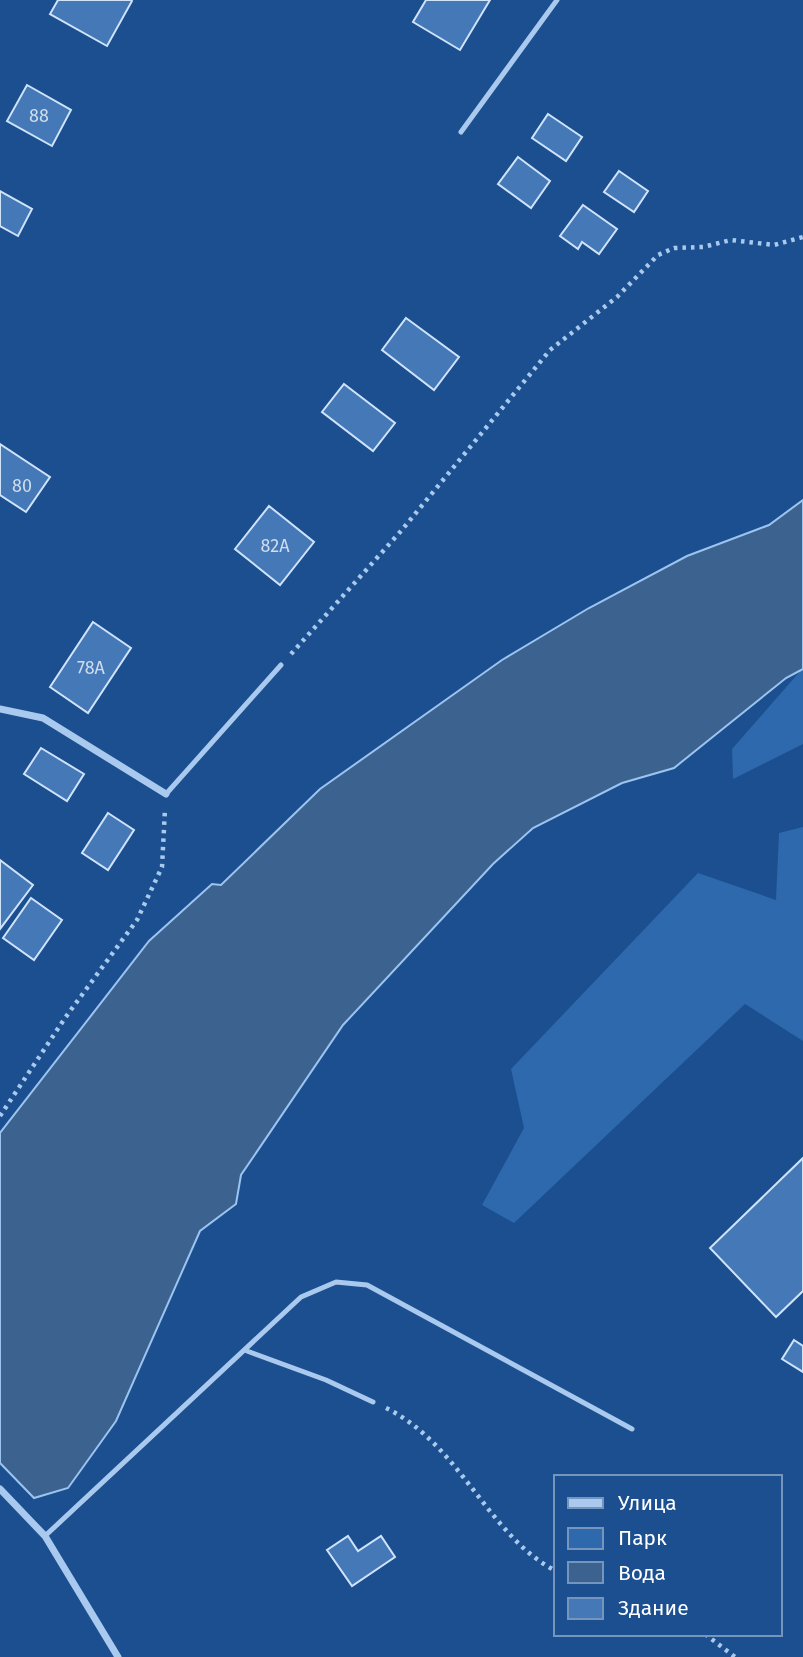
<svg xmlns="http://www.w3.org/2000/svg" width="803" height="1657" viewBox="0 0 803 1657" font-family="'Fira Sans',sans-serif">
	<rect width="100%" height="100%" fill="#1b4f8f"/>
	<g fill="#2e69ad">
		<path d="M803 668V744L733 779 732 749Z"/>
		<path d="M803 827V1041L745 1004 514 1223 482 1205 524 1128 511 1069 698 873 776 900 779 833Z"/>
	</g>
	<path fill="#3c6290" stroke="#9cc4f0" stroke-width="2" d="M803 500V669L786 678 674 768 622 783 533 828 493 864 343 1025 241 1175 236 1204 200 1231 116 1421 68 1488 34 1498 0 1463V1133L149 941 212 884 221 885 320 789 502 660 589 608 687 556 769 525Z"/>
	<g fill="#4478b7" stroke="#cfe3fa" stroke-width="2">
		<path d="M58 0H131L132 1 107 46 50 14Z"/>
		<path d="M426 0H490L460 50 413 22Z"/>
		<path d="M27 85 71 110 52 146 7 121Z"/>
		<path d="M548 114 582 137 566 161 532 138Z"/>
		<path d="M518 157 550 181 531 208 498 184Z"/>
		<path d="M619 171 648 191 634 212 604 192Z"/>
		<path d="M0 191 32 209 18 236 0 226Z"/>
		<path d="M583 205 617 229 599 254 582 242 578 249 560 236Z"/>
		<path d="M406 318 459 357 434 390 382 350Z"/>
		<path d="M344 384 395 423 373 451 322 412Z"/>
		<path d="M0 444 50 477 26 512 0 495Z"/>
		<path d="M269 506 314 542 280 585 235 549Z"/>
		<path d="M93 622 131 648 88 713 50 687Z"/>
		<path d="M41 748 84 774 67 801 24 774Z"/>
		<path d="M108 813 134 830 108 870 82 853Z"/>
		<path d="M0 860 33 885 0 929Z"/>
		<path d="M31 898 62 920 34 960 3 938Z"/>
		<path d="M803 1158V1291L776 1317 710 1248Z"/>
		<path d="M794 1340 803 1346V1372L782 1359Z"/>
		<path d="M348 1536 358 1551 381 1536 395 1557 352 1586 327 1550Z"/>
	</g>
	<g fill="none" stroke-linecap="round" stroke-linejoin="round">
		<g stroke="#a9c9ee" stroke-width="4.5" stroke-dasharray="3.5 5" stroke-linecap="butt">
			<path d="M291 654 401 531 550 350 617 297 658 255 674 248 703 247 731 240 774 245 803 237"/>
			<path d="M0 1116 65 1018 137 920 162 867 165 809"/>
			<path d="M386 1408C460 1444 489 1537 556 1571"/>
			<path d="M705 1634 735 1657"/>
		</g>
		<g stroke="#a9c9ee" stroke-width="5">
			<path d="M461 132 557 0"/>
			<path d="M166 794 281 665"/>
			<path d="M247 1351 326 1380 373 1402"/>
			<path d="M45 1536 301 1297 336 1282 367 1285 632 1429"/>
		</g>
		<g stroke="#a9c9ee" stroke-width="7">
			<path d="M0 709 43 718 166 794"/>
			<path d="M0 1489 45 1536 118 1657"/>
		</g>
	</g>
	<g text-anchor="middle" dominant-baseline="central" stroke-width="6" stroke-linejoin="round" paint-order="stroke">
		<g font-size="18" fill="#d0dded">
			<text x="39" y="116">88</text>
			<text x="22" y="486">80</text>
			<text x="275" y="546">82А</text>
			<text x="91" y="668">78А</text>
		</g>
	</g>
	<rect x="554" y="1475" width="228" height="161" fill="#1b4f8f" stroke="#7695bc" stroke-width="2"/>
	<rect x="568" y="1498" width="35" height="10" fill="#a9c9ee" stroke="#7695bc" stroke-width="2"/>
	<text x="618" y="1510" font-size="21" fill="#ffffff">Улица</text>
	<rect x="568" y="1528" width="35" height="21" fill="#2e69ad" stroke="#7695bc" stroke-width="2"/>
	<text x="618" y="1545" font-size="21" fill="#ffffff">Парк</text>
	<rect x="568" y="1562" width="35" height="21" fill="#3c6290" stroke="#7695bc" stroke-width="2"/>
	<text x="618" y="1580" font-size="21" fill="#ffffff">Вода</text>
	<rect x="568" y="1598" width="35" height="21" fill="#4478b7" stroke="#7695bc" stroke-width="2"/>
	<text x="618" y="1615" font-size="21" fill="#ffffff">Здание</text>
</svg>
